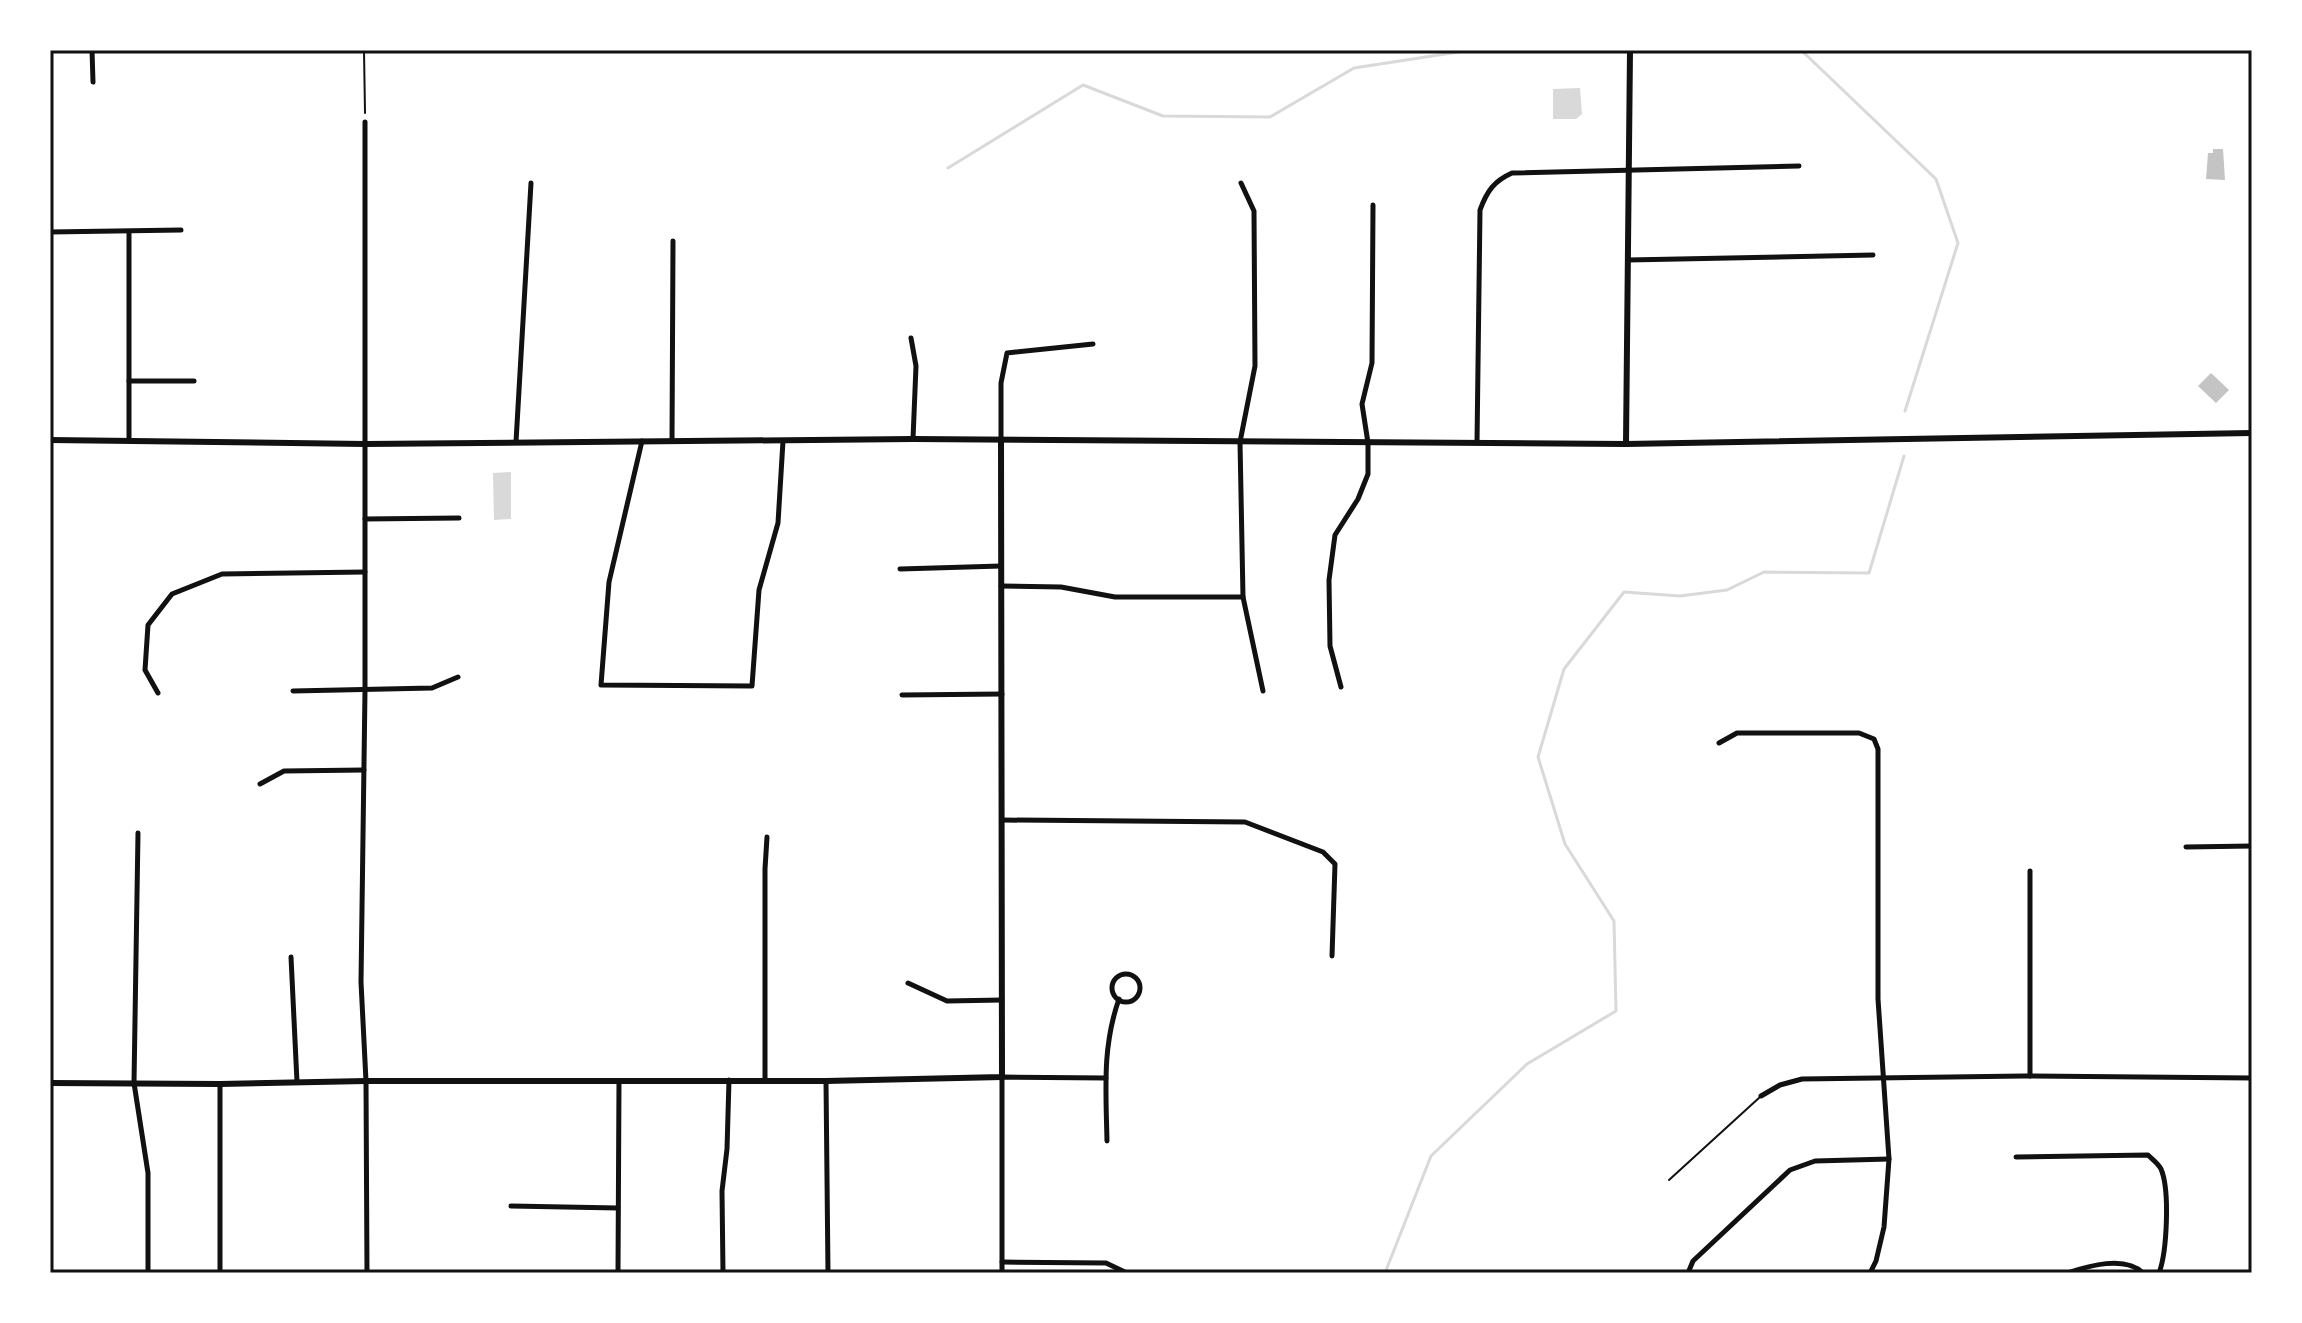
<svg xmlns="http://www.w3.org/2000/svg" width="2302" height="1323" viewBox="0 0 2302 1323" font-family="Literata,serif">
	<rect width="100%" height="100%" fill="#fff"/>
	<g fill="#d9d9d9">
		<path d="M1580 88 1582 114 1576 119H1553V89Z"/>
		<path d="M511 472V519L494 520 493 473Z"/>
	</g>
	<g fill="none" stroke-linecap="round" stroke-linejoin="round">
		<g stroke="#d9d9d9" stroke-width="3">
			<path d="M1801 50 1936 179 1958 243 1905 411"/>
			<path d="M948 168 1083 85 1163 116 1270 117 1354 68 1465 51 1507 50"/>
			<path d="M1385 1273 1431 1156 1527 1064 1616 1011 1614 921 1565 844 1538 757 1564 669 1624 592 1680 596 1727 590 1764 572 1869 573 1904 456"/>
		</g>
	</g>
	<g fill="#c4c4c4">
		<path d="M2213 149H2223L2225 180 2206 179 2208 153H2213Z"/>
		<path d="M2211 373 2229 390 2216 403 2198 386Z"/>
	</g>
	<g fill="none" stroke-linecap="round" stroke-linejoin="round">
		<path stroke="#111" stroke-width="2" d="M364 50 365 113"/>
		<path stroke="#111" stroke-width="2" d="M1669 1180 1760 1097"/>
		<g stroke="#111" stroke-width="5">
			<path d="M92 50 93 82"/>
			<path d="M365 122V690L361 982 366 1081 367 1273"/>
			<path d="M1241 183 1254 211 1255 366 1240 442 1243 597 1263 691"/>
			<path d="M50 232 181 230"/>
			<path d="M129 232V440"/>
			<path d="M1628 260 1873 255"/>
			<path d="M911 338 916 366 913 439"/>
			<path d="M129 381H194"/>
			<path d="M1001 439V383L1007 353 1093 344"/>
			<path d="M642 441 609 582 601 685 752 686 759 590 778 523 783 441"/>
			<path d="M672 441 673 241"/>
			<path d="M516 442 531 183"/>
			<path d="M1477 443 1480 210C1487 191 1494 181 1512 173L1799 166"/>
			<path d="M365 519 459 518"/>
			<path d="M900 569 1001 566"/>
			<path d="M1001 586 1061 587 1115 597H1243"/>
			<path d="M1341 687 1330 646 1329 580 1335 535 1358 499 1368 474V443L1362 404 1372 363 1373 205"/>
			<path d="M293 691 432 688 458 677"/>
			<path d="M158 693 145 670 148 625 172 594 222 574 365 572"/>
			<path d="M902 695 1002 694"/>
			<path d="M1719 743 1737 733H1859L1874 739 1878 749V999L1889 1159 1884 1227 1876 1261 1870 1273"/>
			<path d="M260 784 284 771 364 770"/>
			<path d="M1002 820 1245 822 1323 852 1335 864 1332 956"/>
			<path d="M138 833 134 1083 148 1173V1273"/>
			<path d="M2186 847 2252 846"/>
			<path d="M2030 871V1076"/>
			<path d="M291 957 297 1082"/>
			<circle cx="1126" cy="988" r="14"/>
			<path d="M908 983 947 1001 1002 1000"/>
			<path d="M765 1081V869L767 837"/>
			<path d="M826 1081 828 1273"/>
			<path d="M220 1084V1273"/>
			<path d="M1761 1096 1780 1085 1802 1079 2024 1076 2252 1078"/>
			<path d="M1107 1141C1106 1091 1102 1047 1119 999"/>
			<path d="M2016 1157 2148 1155C2153 1160 2158 1163 2161 1169 2170 1190 2167 1252 2159 1273"/>
			<path d="M511 1206 618 1208"/>
			<path d="M1002 1262 1106 1263 1127 1273"/>
			<path d="M618 1273 619 1081"/>
			<path d="M723 1273 722 1191 727 1149 729 1080"/>
			<path d="M1002 1273V1077L1106 1078"/>
			<path d="M1688 1273 1693 1261 1790 1170 1815 1161 1889 1159"/>
			<path d="M2067 1273C2088 1266 2125 1255 2143 1273"/>
		</g>
		<g stroke="#111" stroke-width="6">
			<path d="M50 440 365 444 913 439 1626 444 2252 433"/>
			<path d="M1626 444 1630 50"/>
			<path d="M50 1083 220 1084 366 1081H826L1002 1077 1001 439"/>
		</g>
	</g>
	<rect width="2302" height="1323" fill="none" stroke="#ffffff" stroke-width="104"/>
	<rect x="52" y="52" width="2198" height="1219" fill="none" stroke="#111" stroke-width="3"/>
</svg>
